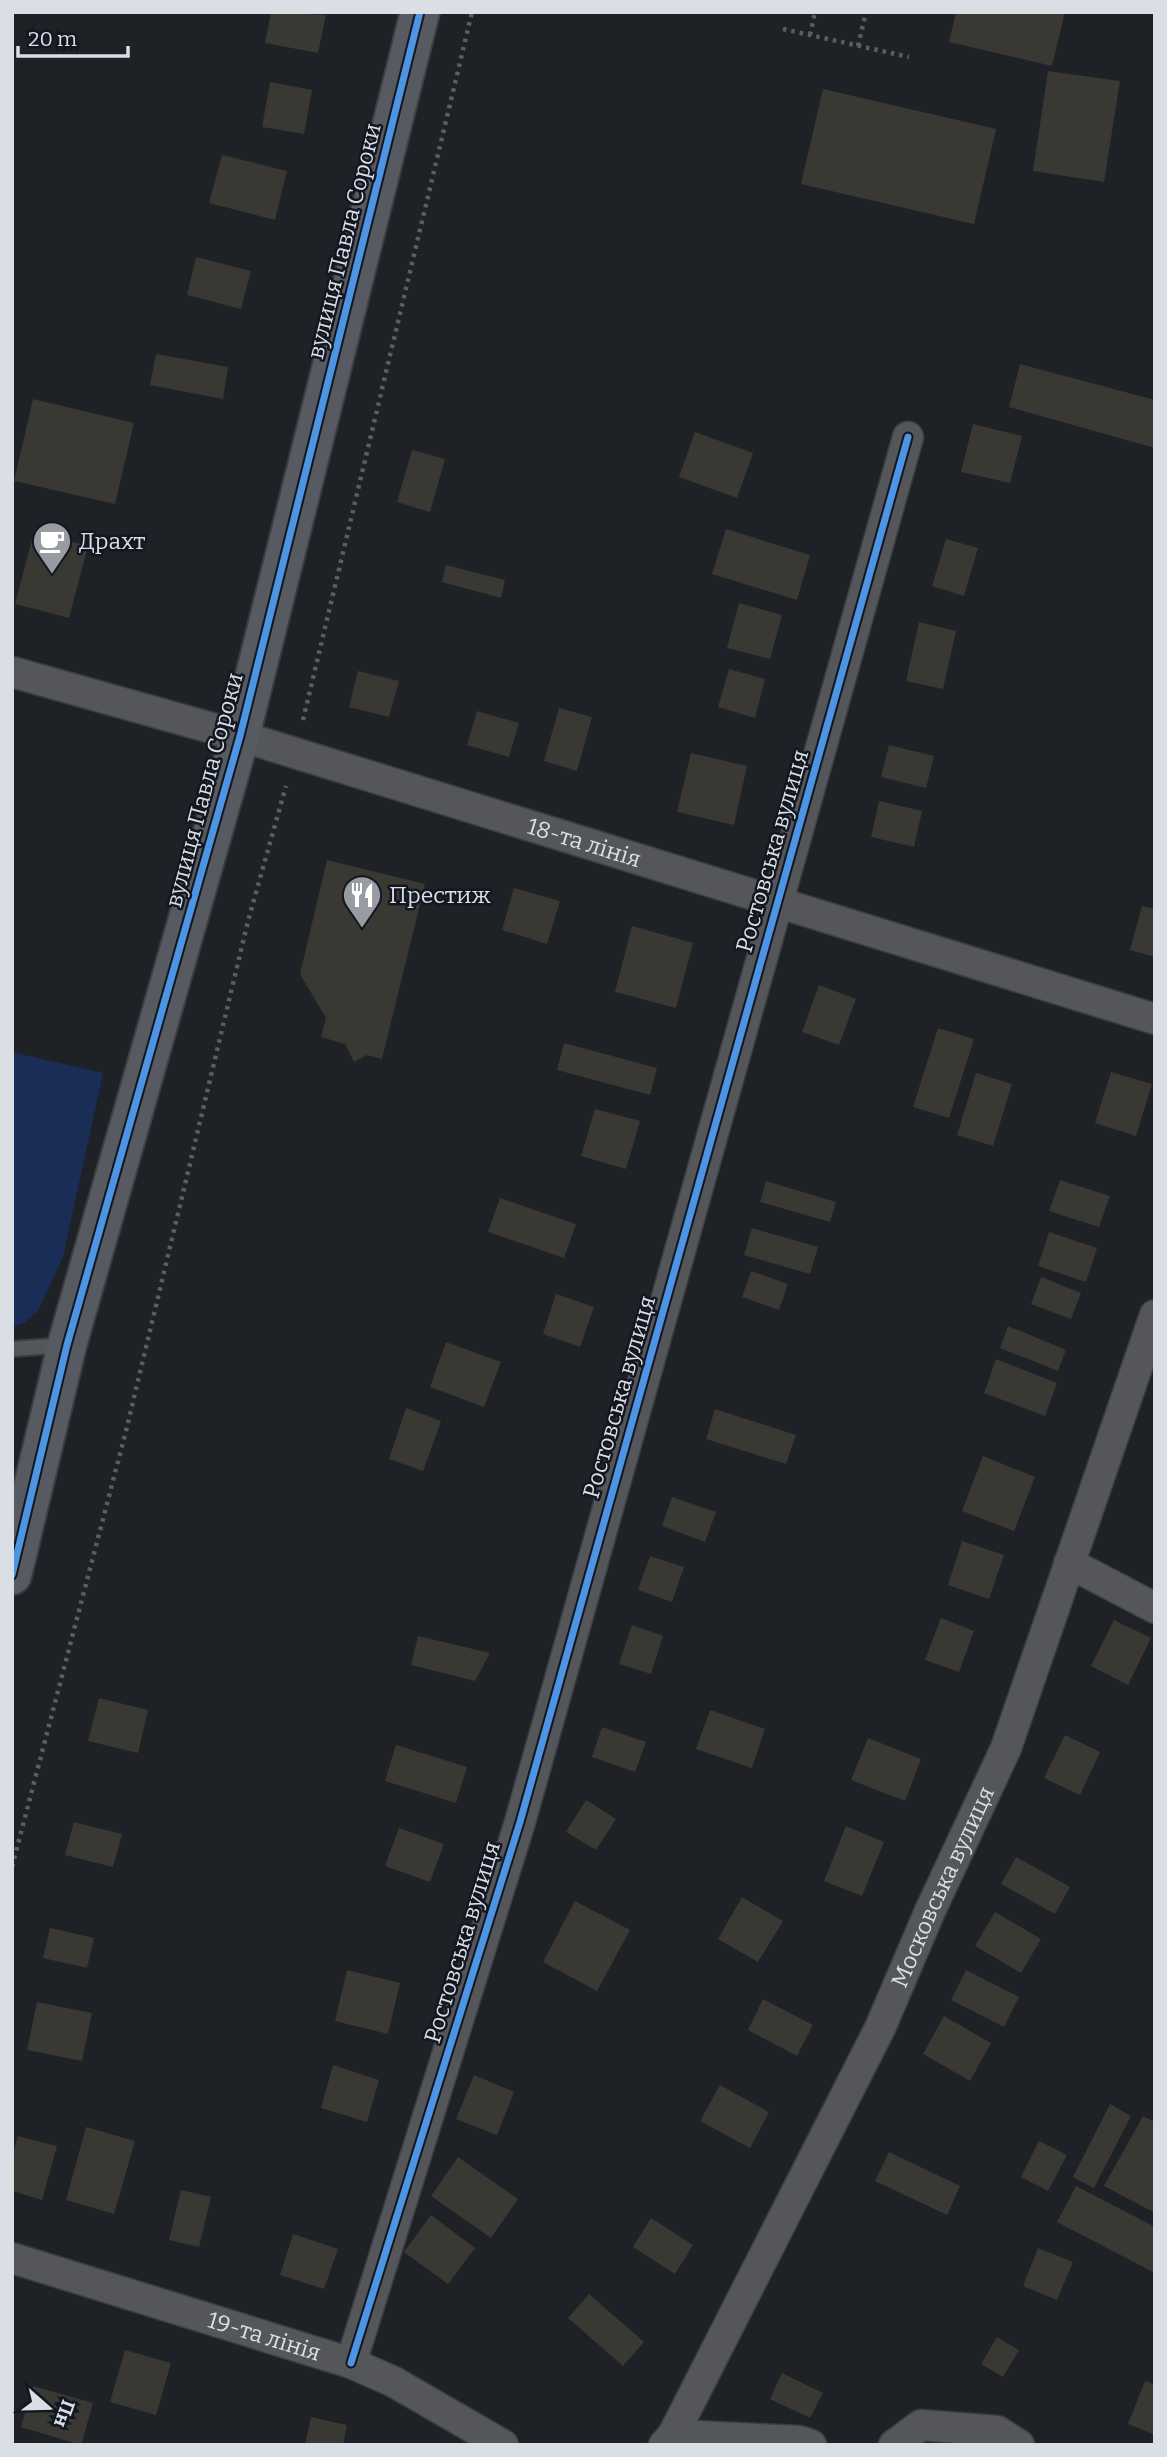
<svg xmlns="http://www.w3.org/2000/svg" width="1167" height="2457" viewBox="0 0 1167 2457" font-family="Bitter,serif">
	<rect width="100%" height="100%" fill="#1e2126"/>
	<path fill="#1a2d56" d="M12 1052 103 1073 63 1257 38 1311 24 1323 12 1327Z"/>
	<g fill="#393833">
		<path d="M271 12 326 15 318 53 265 43Z"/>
		<path d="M956 12H1065L1052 66 949 42Z"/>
		<path d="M1048 71 1120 81 1104 182 1033 171Z"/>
		<path d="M270 82 312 90 304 134 262 127Z"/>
		<path d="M823 89 996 129 974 224 801 184Z"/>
		<path d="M222 155 287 171 275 220 209 203Z"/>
		<path d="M196 257 251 271 241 309 187 295Z"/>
		<path d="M156 354 228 367 223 399 150 385Z"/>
		<path d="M1020 364 1155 400V448L1009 407Z"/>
		<path d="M33 399 134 423 115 504 14 481Z"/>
		<path d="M973 424 1022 436 1010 483 961 472Z"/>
		<path d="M695 432 753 453 737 498 679 477Z"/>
		<path d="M412 450 445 459 430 512 397 502Z"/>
		<path d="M726 529 810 555 797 600 712 574Z"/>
		<path d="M34 532 88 546 69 618 15 604Z"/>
		<path d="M946 539 978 548 964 596 932 586Z"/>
		<path d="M446 565 505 580 501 598 442 582Z"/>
		<path d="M739 603 782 615 770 659 727 648Z"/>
		<path d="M919 622 956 631 943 689 906 681Z"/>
		<path d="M729 669 765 679 755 718 718 707Z"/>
		<path d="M358 671 399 681 389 717 349 707Z"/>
		<path d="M559 708 592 717 577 771 544 761Z"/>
		<path d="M477 711 519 723 509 757 467 745Z"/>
		<path d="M889 745 934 756 926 788 881 777Z"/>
		<path d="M691 753 747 766 734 825 677 812Z"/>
		<path d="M879 801 922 811 914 847 871 837Z"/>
		<path d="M327 860 425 884 382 1059 367 1055 354 1062 345 1044 321 1037 326 1018 300 974Z"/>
		<path d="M514 888 560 901 547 944 502 930Z"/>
		<path d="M1142 906 1155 909V957L1130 950Z"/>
		<path d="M632 926 693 943 676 1008 615 992Z"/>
		<path d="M819 985 856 999 839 1045 802 1032Z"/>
		<path d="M938 1028 974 1039 949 1118 913 1107Z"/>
		<path d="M564 1043 657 1068 650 1095 557 1070Z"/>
		<path d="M1111 1072 1152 1084 1136 1136 1095 1123Z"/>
		<path d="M976 1073 1012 1084 993 1146 957 1135Z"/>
		<path d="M595 1109 640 1121 626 1169 581 1156Z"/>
		<path d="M1060 1180 1110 1196 1099 1227 1049 1211Z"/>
		<path d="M766 1181 836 1202 830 1222 760 1202Z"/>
		<path d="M500 1198 576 1224 564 1258 488 1232Z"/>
		<path d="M752 1228 818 1247 810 1274 744 1255Z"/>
		<path d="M1049 1232 1097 1248 1086 1282 1038 1266Z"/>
		<path d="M751 1271 788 1284 779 1310 742 1297Z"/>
		<path d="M1041 1277 1081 1293 1071 1319 1031 1304Z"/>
		<path d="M556 1294 594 1307 580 1347 543 1334Z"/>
		<path d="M1008 1326 1066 1350 1058 1371 1000 1348Z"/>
		<path d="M446 1342 501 1362 484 1407 430 1387Z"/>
		<path d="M996 1359 1057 1383 1045 1416 984 1393Z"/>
		<path d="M406 1408 441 1421 423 1471 389 1459Z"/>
		<path d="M715 1409 796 1435 786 1464 706 1439Z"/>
		<path d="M983 1456 1035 1477 1014 1531 962 1511Z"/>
		<path d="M672 1497 716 1512 705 1542 662 1526Z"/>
		<path d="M962 1541 1004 1555 989 1599 948 1585Z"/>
		<path d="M650 1556 684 1567 672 1602 638 1590Z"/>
		<path d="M941 1618 974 1631 959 1672 925 1660Z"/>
		<path d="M1114 1620 1151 1638 1128 1685 1091 1666Z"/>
		<path d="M632 1625 663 1636 651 1674 619 1664Z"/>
		<path d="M418 1636 490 1653 475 1681 411 1665Z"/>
		<path d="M99 1698 148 1710 138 1753 88 1741Z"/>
		<path d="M710 1710 765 1729 752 1768 696 1749Z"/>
		<path d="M602 1727 646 1742 635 1772 592 1757Z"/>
		<path d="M1065 1735 1100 1752 1080 1795 1044 1778Z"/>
		<path d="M868 1738 921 1759 905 1801 851 1780Z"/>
		<path d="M396 1745 467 1767 456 1803 385 1781Z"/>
		<path d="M586 1800 616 1819 596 1850 566 1832Z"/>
		<path d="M74 1822 122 1834 113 1867 65 1855Z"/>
		<path d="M846 1826 884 1842 862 1896 824 1881Z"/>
		<path d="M399 1828 444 1844 430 1882 385 1866Z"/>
		<path d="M1016 1857 1070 1887 1055 1914 1001 1884Z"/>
		<path d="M742 1897 783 1921 758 1962 718 1939Z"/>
		<path d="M575 1901 630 1930 597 1991 543 1962Z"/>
		<path d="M995 1912 1041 1939 1021 1973 975 1946Z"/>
		<path d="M50 1928 94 1938 87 1968 43 1958Z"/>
		<path d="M347 1970 400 1983 388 2034 335 2021Z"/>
		<path d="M966 1970 1019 1997 1004 2027 951 2000Z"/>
		<path d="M763 1999 813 2025 797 2056 748 2030Z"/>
		<path d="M37 2002 92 2013 82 2061 27 2050Z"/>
		<path d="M944 2016 991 2043 970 2081 923 2054Z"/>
		<path d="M333 2065 379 2080 367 2122 321 2108Z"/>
		<path d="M474 2075 514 2092 497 2135 456 2119Z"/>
		<path d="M720 2085 769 2112 750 2148 700 2121Z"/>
		<path d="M1110 2104 1131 2116 1094 2188 1073 2177Z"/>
		<path d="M1143 2116 1155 2122V2213L1104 2186Z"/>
		<path d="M86 2127 135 2141 114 2214 66 2200Z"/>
		<path d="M18 2136 57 2146 42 2200 12 2191V2157Z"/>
		<path d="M1039 2141 1067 2155 1048 2191 1021 2177Z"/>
		<path d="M889 2152 960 2186 947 2215 875 2181Z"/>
		<path d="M458 2157 518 2199 491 2238 431 2196Z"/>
		<path d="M1076 2186 1155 2227 1153 2272 1057 2222Z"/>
		<path d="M181 2190 211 2197 199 2247 169 2240Z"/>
		<path d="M431 2215 475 2248 448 2284 404 2252Z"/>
		<path d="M651 2218 693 2245 675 2274 633 2247Z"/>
		<path d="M293 2234 338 2249 324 2289 280 2275Z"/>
		<path d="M1038 2248 1073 2262 1057 2300 1023 2286Z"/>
		<path d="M589 2294 644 2342 623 2366 568 2318Z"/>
		<path d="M997 2337 1019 2350 1003 2377 981 2364Z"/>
		<path d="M125 2350 171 2363 156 2415 110 2402Z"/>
		<path d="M782 2373 823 2393 810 2418 770 2399Z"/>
		<path d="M1145 2381 1155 2385V2435L1128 2424Z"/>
		<path d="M33 2386 93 2403 81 2445 21 2427Z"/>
		<path d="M311 2417 347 2425 343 2445H305Z"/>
	</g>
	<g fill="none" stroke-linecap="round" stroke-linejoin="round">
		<g stroke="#3b3d42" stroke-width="18">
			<path id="lane" d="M12 1349 66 1345"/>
		</g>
		<g stroke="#3b3d42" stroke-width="33">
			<g id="street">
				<path id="s1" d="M12 672 240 736 1155 1019"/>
				<path d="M1069 1563 1155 1608"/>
				<path id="s2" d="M12 2258 351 2363 394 2382 503 2445"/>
				<path d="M351 2363 520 1822 908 437"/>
				<path id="s3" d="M673 2435 880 2028 930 1911 1006 1748 1155 1315"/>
				<path d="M664 2445 673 2435 799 2441 811 2445"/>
				<path d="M894 2445 921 2425 997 2431 1019 2445"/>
			</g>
		</g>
		<g stroke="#3b3d42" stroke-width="42">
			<path id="secondary" d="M12 1575 67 1345 240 736 420 12"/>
		</g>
		<g stroke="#5b5d62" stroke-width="4.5" stroke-dasharray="3.5 5" stroke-linecap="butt">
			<path d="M783 29 909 57"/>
			<path d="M810 35 815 12"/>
			<path d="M858 46 866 12"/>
			<path d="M303 720 472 12"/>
			<path d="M12 1867 126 1431 248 921 286 786"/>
		</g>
		<use href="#lane" stroke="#54565a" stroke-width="14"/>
		<use href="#street" stroke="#54565a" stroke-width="30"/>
		<use href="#secondary" stroke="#575a60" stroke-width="38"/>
		<g stroke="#121721" stroke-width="11">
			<g id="cycleway">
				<path d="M12 1575 67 1345 240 736 420 12"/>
				<path d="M351 2363 520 1822 908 437"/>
			</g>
		</g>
		<use href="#cycleway" stroke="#4d94e3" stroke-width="7"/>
	</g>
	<defs>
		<g id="cafe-pin" transform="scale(2.0125)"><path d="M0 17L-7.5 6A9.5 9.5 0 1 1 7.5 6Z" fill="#989ca2" stroke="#121721"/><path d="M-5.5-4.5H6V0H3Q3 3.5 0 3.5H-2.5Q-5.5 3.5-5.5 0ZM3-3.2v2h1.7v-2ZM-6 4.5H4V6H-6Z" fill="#fff"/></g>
		<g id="restaurant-pin" transform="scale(2.0125)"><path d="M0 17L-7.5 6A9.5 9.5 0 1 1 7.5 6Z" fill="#989ca2" stroke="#121721"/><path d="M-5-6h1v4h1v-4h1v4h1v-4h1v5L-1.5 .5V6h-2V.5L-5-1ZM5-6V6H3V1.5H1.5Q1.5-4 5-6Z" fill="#fff"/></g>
	</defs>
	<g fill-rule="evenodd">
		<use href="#cafe-pin" x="52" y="541"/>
		<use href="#restaurant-pin" x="362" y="895"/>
	</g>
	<g text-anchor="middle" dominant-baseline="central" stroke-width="5" stroke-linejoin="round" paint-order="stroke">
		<g font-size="23" fill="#dadee5" stroke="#121721">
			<text transform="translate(344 241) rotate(-76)">вулиця Павла Сороки</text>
			<text transform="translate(204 790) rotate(-75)">вулиця Павла Сороки</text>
			<text stroke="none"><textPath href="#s1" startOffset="597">18-та лінія</textPath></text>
			<text transform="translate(772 851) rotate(-74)">Ростовська вулиця</text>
			<text transform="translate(619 1397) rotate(-74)">Ростовська вулиця</text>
			<text stroke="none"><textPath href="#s3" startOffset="611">Московська вулиця</textPath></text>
			<text transform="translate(462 1942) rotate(-73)">Ростовська вулиця</text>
			<text stroke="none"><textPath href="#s2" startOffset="264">19-та лінія</textPath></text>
		</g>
		<g font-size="23" fill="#dadee5" stroke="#121721" text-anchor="start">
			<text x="79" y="541">Драхт</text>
			<text x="389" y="895">Престиж</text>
		</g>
	</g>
	<rect width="1167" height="2457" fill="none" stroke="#dadee5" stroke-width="28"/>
	<g transform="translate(49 2408) rotate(110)" stroke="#121721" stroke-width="5" paint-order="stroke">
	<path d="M0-5L12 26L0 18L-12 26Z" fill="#dadee5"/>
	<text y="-10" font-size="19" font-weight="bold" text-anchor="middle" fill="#dadee5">Пн</text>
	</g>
	<path d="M18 46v10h110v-10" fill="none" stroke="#dadee5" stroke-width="3.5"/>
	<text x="28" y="46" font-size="21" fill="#dadee5" stroke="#121721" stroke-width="5" paint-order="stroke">20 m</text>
</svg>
